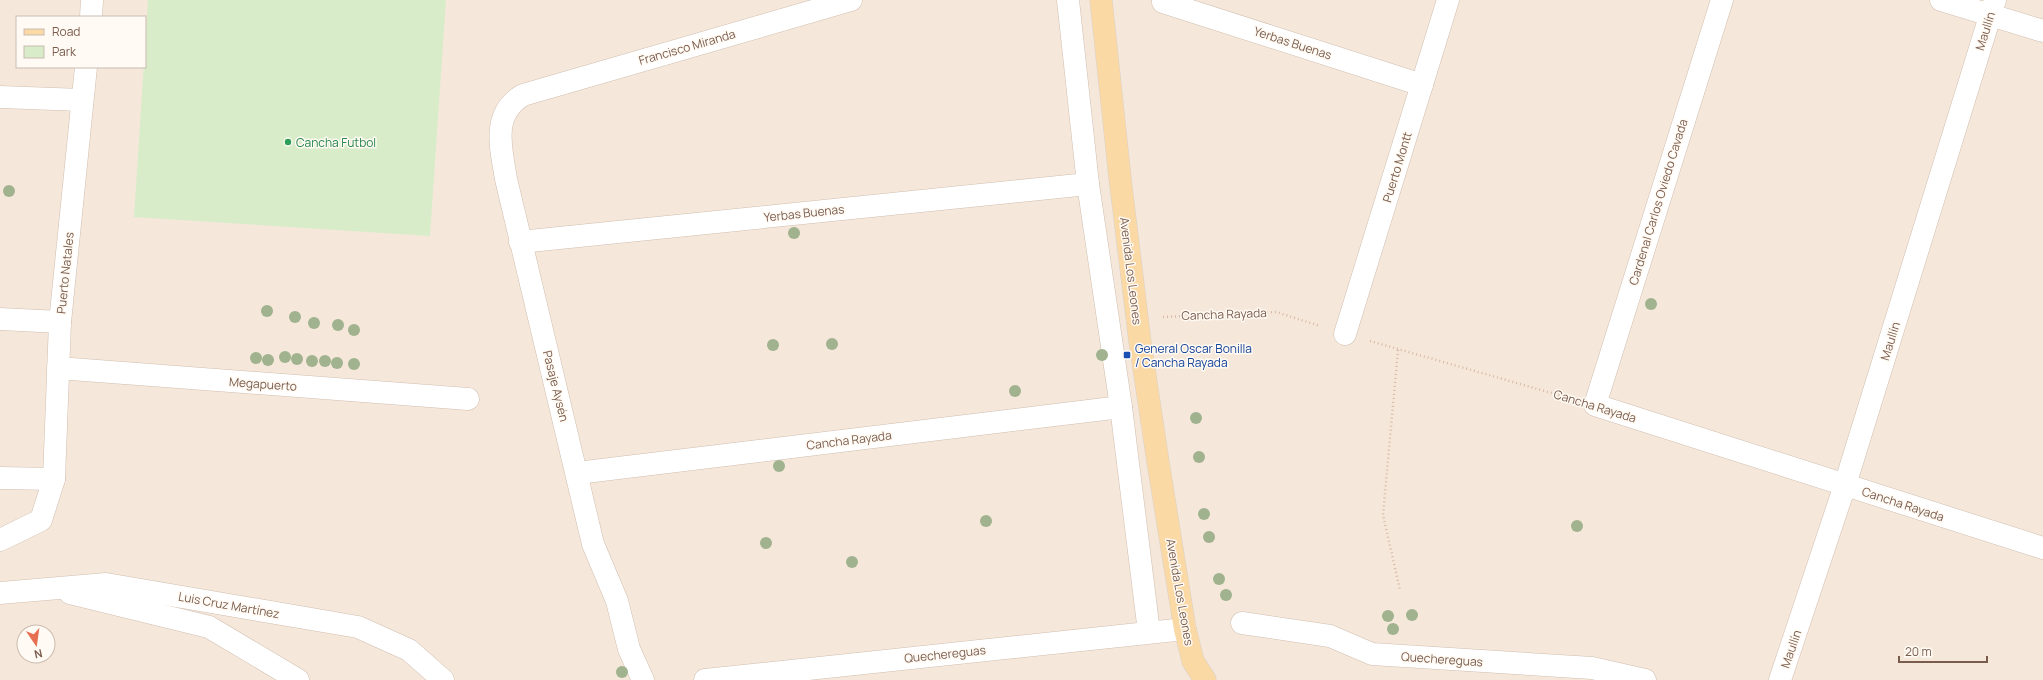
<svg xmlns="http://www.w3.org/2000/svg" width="2043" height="680" viewBox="0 0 2043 680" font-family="Manrope,sans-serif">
	<rect width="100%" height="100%" fill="#fdf6ec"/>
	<path fill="#f5e8da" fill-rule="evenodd" d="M0 0H2043V680H0ZM17 17H145V67H17ZM24 632H48V656H24Z"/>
	<path fill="#d8ecc9" d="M148 0H446L430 236 134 217Z"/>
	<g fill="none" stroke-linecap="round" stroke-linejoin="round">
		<g stroke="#d1beb0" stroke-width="23">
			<g id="minor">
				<path d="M1068 0 1088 184 1121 407 1149 632"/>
				<path d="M1722 0 1595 405 2043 548"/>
				<path d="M1941 0 2043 31"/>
				<path d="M1163 2 1422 85"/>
				<path d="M91 17 92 0"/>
				<path d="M0 97 82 100"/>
				<path d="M520 242 1088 184"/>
				<path d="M0 319 60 322"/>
				<path d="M1345 334 1448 0"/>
				<path d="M58 368 468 399"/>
				<path d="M577 473 1121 407"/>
				<path d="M0 478 54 479"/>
				<path d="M0 540 41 520 54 479 60 322 86 67"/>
				<path d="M0 593 106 584 358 627 409 650 443 680"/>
				<path d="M70 593 209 627 298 680"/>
				<path d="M1242 623 1330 636 1372 654 1592 668 1645 680"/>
				<path d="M643 680 629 649 617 601 593 544 506 179C501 148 491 114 523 95L851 0"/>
				<path d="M705 680 1185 629"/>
				<path d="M1780 680 1845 485 1995 0"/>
			</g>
		</g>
		<g stroke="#dad1cd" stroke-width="23">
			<path id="major" d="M1101 0 1120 178 1140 342 1158 462 1185 629 1193 661 1205 680"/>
		</g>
		<g stroke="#d9b8a5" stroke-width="2.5" stroke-dasharray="1 3" stroke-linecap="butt">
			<path d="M1163 317 1276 312 1320 326"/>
			<path d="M1370 341 1569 398"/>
			<path d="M1398 350 1383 515 1400 590"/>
		</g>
		<use href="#minor" stroke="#fff" stroke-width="22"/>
		<use href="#major" stroke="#fbd9a5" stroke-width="22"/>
	</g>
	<g fill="#a0b28e">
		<circle cx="9" cy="191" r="6"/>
		<circle cx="794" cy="233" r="6"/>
		<circle cx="1651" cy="304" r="6"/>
		<circle cx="267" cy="311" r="6"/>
		<circle cx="295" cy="317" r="6"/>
		<circle cx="314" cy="323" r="6"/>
		<circle cx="338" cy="325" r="6"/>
		<circle cx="354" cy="330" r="6"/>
		<circle cx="832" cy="344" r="6"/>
		<circle cx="773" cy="345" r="6"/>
		<circle cx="1102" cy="355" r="6"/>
		<circle cx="285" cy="357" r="6"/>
		<circle cx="256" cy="358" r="6"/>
		<circle cx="297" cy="359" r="6"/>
		<circle cx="268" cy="360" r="6"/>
		<circle cx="312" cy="361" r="6"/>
		<circle cx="325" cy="361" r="6"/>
		<circle cx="337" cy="363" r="6"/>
		<circle cx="354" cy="364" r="6"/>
		<circle cx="1015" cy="391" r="6"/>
		<circle cx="1196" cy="418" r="6"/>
		<circle cx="1199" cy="457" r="6"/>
		<circle cx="779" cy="466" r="6"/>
		<circle cx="1204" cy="514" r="6"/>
		<circle cx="986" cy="521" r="6"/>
		<circle cx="1577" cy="526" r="6"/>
		<circle cx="1209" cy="537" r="6"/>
		<circle cx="766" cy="543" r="6"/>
		<circle cx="852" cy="562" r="6"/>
		<circle cx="1219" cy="579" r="6"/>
		<circle cx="1226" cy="595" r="6"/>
		<circle cx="1412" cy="615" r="6"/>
		<circle cx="1388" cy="616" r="6"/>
		<circle cx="1393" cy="629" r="6"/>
		<circle cx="622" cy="672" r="6"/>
	</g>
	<circle fill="#2e9e5b" stroke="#fffaf3" stroke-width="1.5" cx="288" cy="142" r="4"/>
	<rect fill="#1a4fb4" stroke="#fffaf3" stroke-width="1.5" x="1123" y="351" width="8" height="8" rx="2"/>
	<g text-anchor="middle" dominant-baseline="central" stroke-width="3" stroke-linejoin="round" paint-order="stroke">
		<g font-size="12" fill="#7a5c4d" stroke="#fffaf3">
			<text transform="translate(1985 31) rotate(-73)">Maullín</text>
			<text transform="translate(1293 43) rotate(18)">Yerbas Buenas</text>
			<text transform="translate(687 47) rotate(-16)">Francisco Miranda</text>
			<text transform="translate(1397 167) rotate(-73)">Puerto Montt</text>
			<text transform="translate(1658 202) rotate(-73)">Cardenal Carlos Oviedo Cavada</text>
			<text transform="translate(804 213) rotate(-6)">Yerbas Buenas</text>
			<text transform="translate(1131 271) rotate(83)">Avenida Los Leones</text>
			<text transform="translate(65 273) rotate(-84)">Puerto Natales</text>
			<text transform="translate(1224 314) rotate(-2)">Cancha Rayada</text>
			<text transform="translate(1890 341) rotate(-73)">Maullín</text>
			<text transform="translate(263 384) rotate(4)">Megapuerto</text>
			<text transform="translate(556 386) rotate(76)">Pasaje Aysén</text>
			<text transform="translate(1595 406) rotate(17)">Cancha Rayada</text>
			<text transform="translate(849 440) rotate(-7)">Cancha Rayada</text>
			<text transform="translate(1903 504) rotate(18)">Cancha Rayada</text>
			<text transform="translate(1180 592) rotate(80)">Avenida Los Leones</text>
			<text transform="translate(229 605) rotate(10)">Luis Cruz Martínez</text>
			<text transform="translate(1791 649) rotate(-71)">Maullín</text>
			<text transform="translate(945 654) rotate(-6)">Quechereguas</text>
			<text transform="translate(1442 659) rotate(4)">Quechereguas</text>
		</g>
		<g font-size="12" fill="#27864d" stroke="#fffaf3" text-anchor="start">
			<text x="296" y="142">Cancha Futbol</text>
		</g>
		<g font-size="12" fill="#164399" stroke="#fffaf3" text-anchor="start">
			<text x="1135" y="348">General Oscar Bonilla<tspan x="1135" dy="14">/ Cancha Rayada</tspan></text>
		</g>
	</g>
	<rect x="16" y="16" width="130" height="52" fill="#fffaf3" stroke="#cabbb1"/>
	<rect x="24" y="29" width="20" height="6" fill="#fbd9a5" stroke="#cabbb1"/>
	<text x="52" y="36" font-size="12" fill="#7a5c4d">Road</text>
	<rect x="24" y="46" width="20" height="12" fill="#d8ecc9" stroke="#cabbb1"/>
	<text x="52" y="56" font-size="12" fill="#7a5c4d">Park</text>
	<g transform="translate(36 644) rotate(167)"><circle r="19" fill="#fffaf3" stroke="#cabbb1"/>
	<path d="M0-3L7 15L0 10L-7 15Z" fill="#e76f51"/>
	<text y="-6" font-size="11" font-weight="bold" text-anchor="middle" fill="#7a5c4d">N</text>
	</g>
	<path d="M1899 656v6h88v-6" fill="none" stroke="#7a5c4d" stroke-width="2"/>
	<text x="1905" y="656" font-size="12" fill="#7a5c4d" stroke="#fffaf3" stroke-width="3" paint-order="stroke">20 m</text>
</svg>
